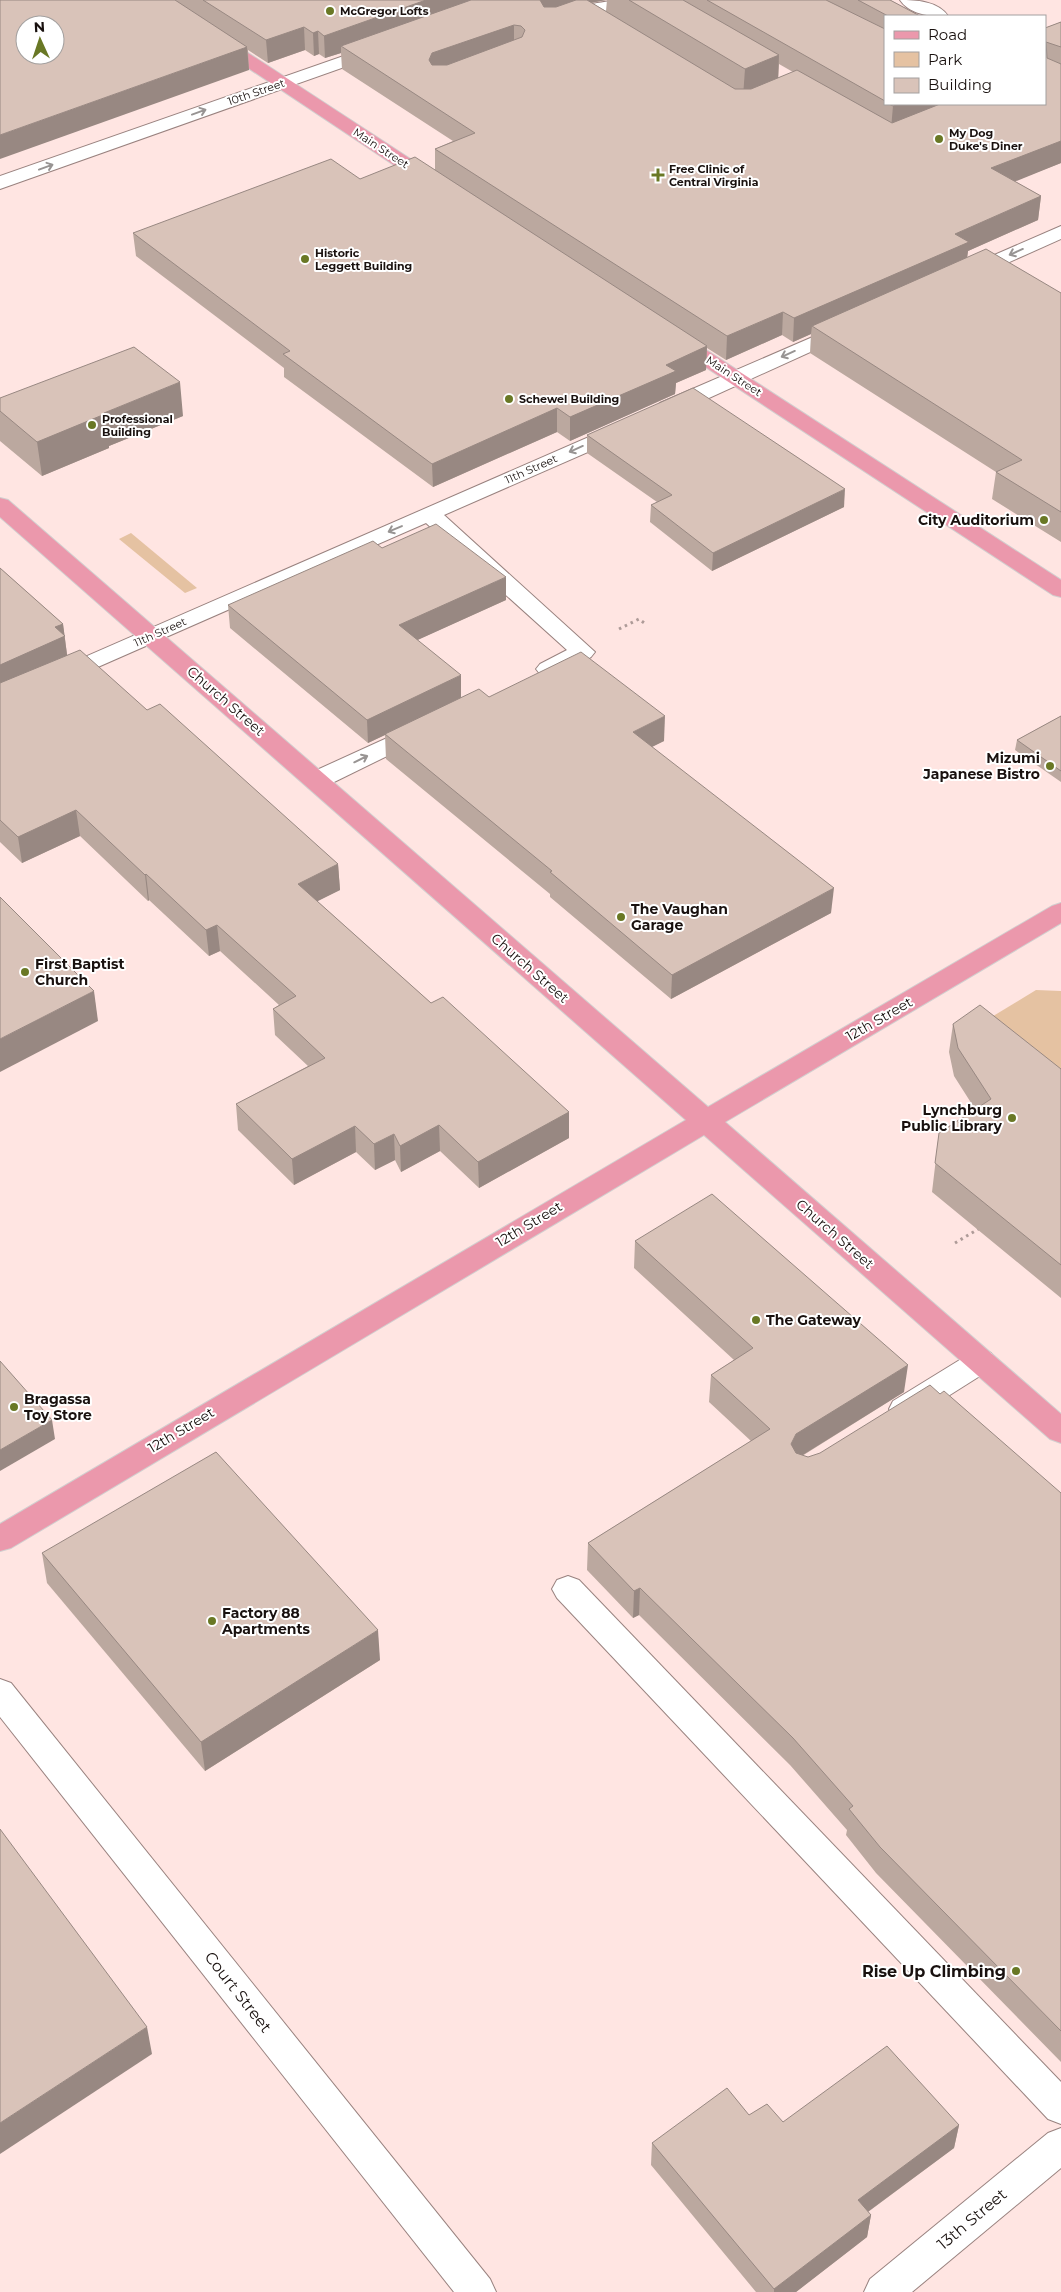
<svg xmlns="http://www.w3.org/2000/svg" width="1061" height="2292" viewBox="0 0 1061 2292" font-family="Montserrat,sans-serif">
	<rect width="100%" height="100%" fill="#ffe5e2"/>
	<g fill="#e5c2a2">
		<path d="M131 533 197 588 185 593 119 539Z"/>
		<path d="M1036 990 1061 991V1078L985 1021Z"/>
	</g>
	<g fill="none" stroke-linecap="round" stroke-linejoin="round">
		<g stroke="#99827f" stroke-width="2">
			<g id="minor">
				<path d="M616 0H654L651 4 589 16 564 24 558 23 555 19C564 6 601 3 616 0Z"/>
				<path d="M900 0C916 0 938 1 948 16 932 17 910 15 900 0Z"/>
				<path d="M378 44 384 45 387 49 384 53 0 189V176Z"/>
				<path d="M1061 226V239L976 277 969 279 962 277 959 273 962 269Z"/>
				<path d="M845 323 852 325 855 329 852 333 676 413 668 414 660 413 657 408 660 403Z"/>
				<path d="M621 423 629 424 632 429 629 434 444 515 595 652 591 657C576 665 557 679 540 674L536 669 540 664 567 650 426 523 0 710V694Z"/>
				<path d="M420 723 428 726 432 731 428 736 326 786 317 788 308 786 305 780 308 774Z"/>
				<path d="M981 1350 991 1353 996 1361 991 1369 915 1417 904 1421 893 1417 889 1409 893 1401 971 1353Z"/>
				<path d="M568 1576 579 1580 1061 2082V2124L1048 2119 557 1598 552 1589 557 1580Z"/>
				<path d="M0 1679 11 1683 490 2279 496 2292H454L0 1717Z"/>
				<path d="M1061 2128V2168L912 2292H864L870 2279 1048 2133Z"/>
			</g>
		</g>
		<g stroke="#d1cfcf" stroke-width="2">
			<g id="major">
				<path d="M146 0H167L441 179 444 183 441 187H427Z"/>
				<path d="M676 333 683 335 1061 580V597L1053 595 669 343 666 339 669 335Z"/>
				<path d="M0 498 8 500 708 1107 1052 906 1061 903V923L725 1122 1061 1414V1443L1050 1439 704 1135 11 1548 0 1551V1524L686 1120 0 517Z"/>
			</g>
		</g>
		<g stroke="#ae9b98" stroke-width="3" stroke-dasharray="2.5 4" stroke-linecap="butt">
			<path d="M619 629 639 619 647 625"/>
			<path d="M934 1114 971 1112"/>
			<path d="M955 1243 980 1228"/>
		</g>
		<use href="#minor" fill="#fff" fill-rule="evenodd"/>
		<use href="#major" fill="#eb98ac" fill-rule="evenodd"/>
	</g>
	<g fill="#bba89f" fill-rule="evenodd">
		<path d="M0 0H606L592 3 606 11 607 0H890L920 16H885V104H1045V28L1061 22V163L1014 181 1041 196 1038 220 968 251 967 258 1061 293V542L992 499 996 472 810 353 811 334 793 342 782 335 726 360 707 348 706 370 676 383 675 394 570 441 557 432 433 487 284 377V368L136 256 133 233 360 179 435 170V149L453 141 342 69 341 53 325 58 319 54 314 56 305 50 268 63 248 50 249 70ZM779 64 793 72 778 78Z"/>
		<path d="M0 398 183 416 109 446V448L42 476 0 441Z"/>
		<path d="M587 435 844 507 712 571 650 522 651 505 657 502 587 453Z"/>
		<path d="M382 548 506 600 417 640 461 698 489 697 664 741 651 747 831 913 671 999 550 897V894L386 759 385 735 368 743 230 628 228 605Z"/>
		<path d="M0 568 63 624 67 655 147 710 338 864 340 890 317 901 431 1003 569 1112V1138L479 1188 440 1151 401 1172 395 1160 375 1170 356 1152 294 1185 238 1130 236 1104 308 1066 275 1035 273 1009 279 1005 220 951 209 956 149 900 148 901 80 836 22 863 0 842Z"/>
		<path d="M1061 716V782L1015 750 1017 740Z"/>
		<path d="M953 1024 1061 1069V1298L932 1192 939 1133 975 1109 954 1076 949 1052Z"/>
		<path d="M635 1241 904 1392 802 1456 808 1457 1061 1493V2062L876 1873 846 1835 847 1830 790 1765 639 1615 633 1618 587 1570 588 1543 751 1441 709 1402 711 1375 734 1360 634 1268Z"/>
		<path d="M42 1553 380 1660 205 1771 47 1583Z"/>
		<path d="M749 2115 783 2122 959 2125 954 2148 868 2212 871 2215 867 2237 796 2292H756L651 2165 652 2143Z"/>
	</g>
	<g fill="#988882">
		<path d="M426 0H489L341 46V53L325 58 324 36Z"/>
		<path d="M540 0H606L579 5 543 18Z"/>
		<path d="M514 25V47L432 76 429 60 432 53Z"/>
		<path d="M304 27 305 50 268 63 266 40Z"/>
		<path d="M318 31 319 54 314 56 313 33Z"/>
		<path d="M247 47 249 70 0 159V135Z"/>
		<path d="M779 55 778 83 743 97 745 69Z"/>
		<path d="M898 104H953L891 129 893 106Z"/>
		<path d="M1061 141V163L989 192 991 168Z"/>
		<path d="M1041 196 1038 220 968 251 966 266 812 326 811 334 793 342 794 318 955 234Z"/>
		<path d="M783 312 782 335 726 360 727 336Z"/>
		<path d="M707 346 706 370 676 383 675 394 570 441V417L666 365Z"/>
		<path d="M180 382 183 416 109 446V448L42 476 37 442 104 413Z"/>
		<path d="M557 408V432L433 487 432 464Z"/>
		<path d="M845 489 844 507 712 571 713 553Z"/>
		<path d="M506 577V600L400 648 399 625Z"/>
		<path d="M63 624 68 662 0 692V665L55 627Z"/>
		<path d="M461 675V699L368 743 367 720Z"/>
		<path d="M665 716 664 741 632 757 633 732Z"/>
		<path d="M76 810 80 836 22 863 18 837Z"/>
		<path d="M338 864 340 890 300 910 298 884Z"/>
		<path d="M146 874 149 900 148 901 145 875Z"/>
		<path d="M834 888 831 913 671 999 672 975Z"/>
		<path d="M217 925 220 951 209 956 206 930Z"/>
		<path d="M94 991 98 1021 0 1072V1039Z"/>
		<path d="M569 1112V1138L479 1188 478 1162Z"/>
		<path d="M439 1125 440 1151 401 1172 400 1146Z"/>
		<path d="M355 1126 356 1152 294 1185 292 1159Z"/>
		<path d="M394 1134 395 1160 375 1170 374 1144Z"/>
		<path d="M908 1365 904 1392 793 1461 791 1444 796 1434Z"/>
		<path d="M52 1420 55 1439 0 1471V1450Z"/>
		<path d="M640 1588 639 1615 633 1618 634 1591Z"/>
		<path d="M378 1630 380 1660 205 1771 201 1742Z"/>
		<path d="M147 2027 152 2054 0 2154V2123Z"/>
		<path d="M959 2125 954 2148 854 2222 858 2200Z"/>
		<path d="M871 2215 867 2237 796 2292H774V2289Z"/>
	</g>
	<g fill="#d9c3b9" stroke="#988882" fill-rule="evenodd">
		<path d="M0 0H175L247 47 0 135ZM25 25H55V55H25Z"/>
		<path d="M203 0H426L324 36 318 31 313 33 304 27 266 40Z"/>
		<path d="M471 0H540L544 7H556L576 0H587L735 89H751L797 70 892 123 940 104H1045V28L1061 22V47L1046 42 1047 58 1061 64V141L991 168 1041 196 955 234 969 242 794 318 783 312 727 336 435 149 475 133 341 46ZM514 25 521 26 525 30 522 37 447 65H432L429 60 432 53Z"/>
		<path d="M629 0H683L779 55 745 69Z"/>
		<path d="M707 0H826L885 29V101Z"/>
		<path d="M858 0H890L920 16H888Z"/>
		<path d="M889 104H898L893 106Z"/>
		<path d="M415 157 707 346 666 365 676 371 570 417 557 408 432 464 283 354 290 351 133 233 331 159 360 179Z"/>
		<path d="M986 249 1061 293V512L996 472 1022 460 812 326Z"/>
		<path d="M134 347 180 382 104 413 105 414 37 442 0 411V398Z"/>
		<path d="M693 388 845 489 713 553 651 505 672 495 587 435Z"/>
		<path d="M436 524 506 577 399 625 461 675 367 720 228 605 373 541 382 548Z"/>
		<path d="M0 568 63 624 55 627 65 636 0 665Z"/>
		<path d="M80 650 147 710 160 704 338 864 298 884 431 1003 443 997 569 1112 478 1162 439 1125 400 1146 394 1134 374 1144 355 1126 292 1159 236 1104 325 1058 273 1009 296 996 217 925 206 930 146 874 145 875 76 810 18 837 0 820V683Z"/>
		<path d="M581 652 665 716 633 732 834 888 672 975 550 872 552 871 385 734 479 689 489 697Z"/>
		<path d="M1061 716V771L1017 740Z"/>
		<path d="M0 897 94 991 0 1039Z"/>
		<path d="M980 1005 1061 1069V1265L935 1163 939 1133 991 1099 958 1048 953 1024Z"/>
		<path d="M712 1194 908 1365 796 1434 791 1444 796 1453 808 1457 820 1453 930 1385 940 1394 944 1391 1061 1493V2031L880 1847 849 1809 853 1806 793 1738 640 1588 634 1591 588 1543 770 1429 711 1375 753 1348 635 1241Z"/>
		<path d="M0 1361 52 1420 0 1450Z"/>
		<path d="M216 1452 378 1630 201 1742 42 1553Z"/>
		<path d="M0 1829 147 2027 0 2123Z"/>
		<path d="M887 2046 959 2125 858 2200 871 2215 774 2289 652 2143 727 2088 749 2115 767 2104 783 2122Z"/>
	</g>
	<defs><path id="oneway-shaft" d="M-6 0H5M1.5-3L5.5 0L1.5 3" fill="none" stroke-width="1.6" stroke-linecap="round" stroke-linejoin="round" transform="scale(1.25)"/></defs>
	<g stroke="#989493">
		<use href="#oneway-shaft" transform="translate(199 112) rotate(-20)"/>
		<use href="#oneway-shaft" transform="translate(46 167) rotate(-20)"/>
		<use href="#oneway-shaft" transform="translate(1016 252) rotate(156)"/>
		<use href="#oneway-shaft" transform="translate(788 354) rotate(156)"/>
		<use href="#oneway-shaft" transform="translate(576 449) rotate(156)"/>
		<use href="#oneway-shaft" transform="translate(395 529) rotate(157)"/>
		<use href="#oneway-shaft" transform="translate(361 759) rotate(-26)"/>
	</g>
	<g fill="#697825" stroke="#fff" stroke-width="2">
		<circle cx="330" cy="11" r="5"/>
		<circle cx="939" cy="139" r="5"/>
		<path d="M655.5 167.5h5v5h5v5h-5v5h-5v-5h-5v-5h5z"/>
		<circle cx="305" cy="259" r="5"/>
		<circle cx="509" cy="399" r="5"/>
		<circle cx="92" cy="425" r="5"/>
		<circle cx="1044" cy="520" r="5"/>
		<circle cx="1050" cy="766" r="5"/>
		<circle cx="621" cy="917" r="5"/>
		<circle cx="25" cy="972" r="5"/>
		<circle cx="1012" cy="1118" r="5"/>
		<circle cx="756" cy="1320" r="5"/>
		<circle cx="14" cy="1407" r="5"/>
		<circle cx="212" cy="1621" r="5"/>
		<circle cx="1016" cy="1971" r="5"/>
	</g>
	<g text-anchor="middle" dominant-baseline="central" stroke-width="4" stroke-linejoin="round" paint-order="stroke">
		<g font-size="11" font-weight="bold" fill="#19110f" stroke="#fff" text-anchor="start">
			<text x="340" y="11">McGregor Lofts</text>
			<text x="949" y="133">My Dog<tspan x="949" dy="13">Duke's Diner</tspan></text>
			<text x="669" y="169">Free Clinic of<tspan x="669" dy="13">Central Virginia</tspan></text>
			<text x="315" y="253">Historic<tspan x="315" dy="13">Leggett Building</tspan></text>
			<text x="519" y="399">Schewel Building</text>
			<text x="102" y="419">Professional<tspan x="102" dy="13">Building</tspan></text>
		</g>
		<g font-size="11" fill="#19110f" stroke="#fff">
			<text transform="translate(256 92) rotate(-19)">10th Street</text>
			<text transform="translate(381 148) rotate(33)">Main Street</text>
			<text transform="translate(734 376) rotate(33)">Main Street</text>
			<text transform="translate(531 469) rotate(-24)">11th Street</text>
			<text transform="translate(160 632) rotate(-24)">11th Street</text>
		</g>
		<g font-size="14" font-weight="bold" fill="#19110f" stroke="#fff" text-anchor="start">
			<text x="1034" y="520" text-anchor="end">City Auditorium</text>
			<text x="1040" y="758" text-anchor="end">Mizumi<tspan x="1040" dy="16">Japanese Bistro</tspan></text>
			<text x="631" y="909">The Vaughan<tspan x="631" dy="16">Garage</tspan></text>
			<text x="35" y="964">First Baptist<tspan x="35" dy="16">Church</tspan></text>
			<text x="1002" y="1110" text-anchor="end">Lynchburg<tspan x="1002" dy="16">Public Library</tspan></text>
			<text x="766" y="1320">The Gateway</text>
			<text x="24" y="1399">Bragassa<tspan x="24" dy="16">Toy Store</tspan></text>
			<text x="222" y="1613">Factory 88<tspan x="222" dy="16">Apartments</tspan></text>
		</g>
		<g font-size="14" fill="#19110f" stroke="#fff">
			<text transform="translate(226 701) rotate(41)">Church Street</text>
			<text transform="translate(530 968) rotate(41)">Church Street</text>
			<text transform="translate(879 1019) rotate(-30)">12th Street</text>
			<text transform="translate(529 1224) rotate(-31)">12th Street</text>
			<text transform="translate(835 1234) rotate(41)">Church Street</text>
			<text transform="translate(181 1430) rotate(-31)">12th Street</text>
		</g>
		<g font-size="16" font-weight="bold" fill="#19110f" stroke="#fff" text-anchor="end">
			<text x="1006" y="1971">Rise Up Climbing</text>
		</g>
		<g font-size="16" fill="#19110f" stroke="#fff">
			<text transform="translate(238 1992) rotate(52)">Court Street</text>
			<text transform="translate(972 2219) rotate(-40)">13th Street</text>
		</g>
	</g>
	<rect x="884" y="15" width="162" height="90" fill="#ffffff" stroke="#a3a09f"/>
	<rect x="894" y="31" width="25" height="8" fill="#eb98ac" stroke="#a3a09f"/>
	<text x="928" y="40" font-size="15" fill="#19110f">Road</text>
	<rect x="894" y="52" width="25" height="15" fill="#e5c2a2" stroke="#a3a09f"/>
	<text x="928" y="65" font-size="15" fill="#19110f">Park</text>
	<rect x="894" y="78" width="25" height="15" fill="#d9c3b9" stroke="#a3a09f"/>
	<text x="928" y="90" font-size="15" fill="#19110f">Building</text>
	<g transform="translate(40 40) rotate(357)"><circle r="24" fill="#ffffff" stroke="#a3a09f"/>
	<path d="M0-4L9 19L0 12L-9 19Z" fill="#697825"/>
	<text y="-8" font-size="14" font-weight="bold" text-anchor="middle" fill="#19110f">N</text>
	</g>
</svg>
